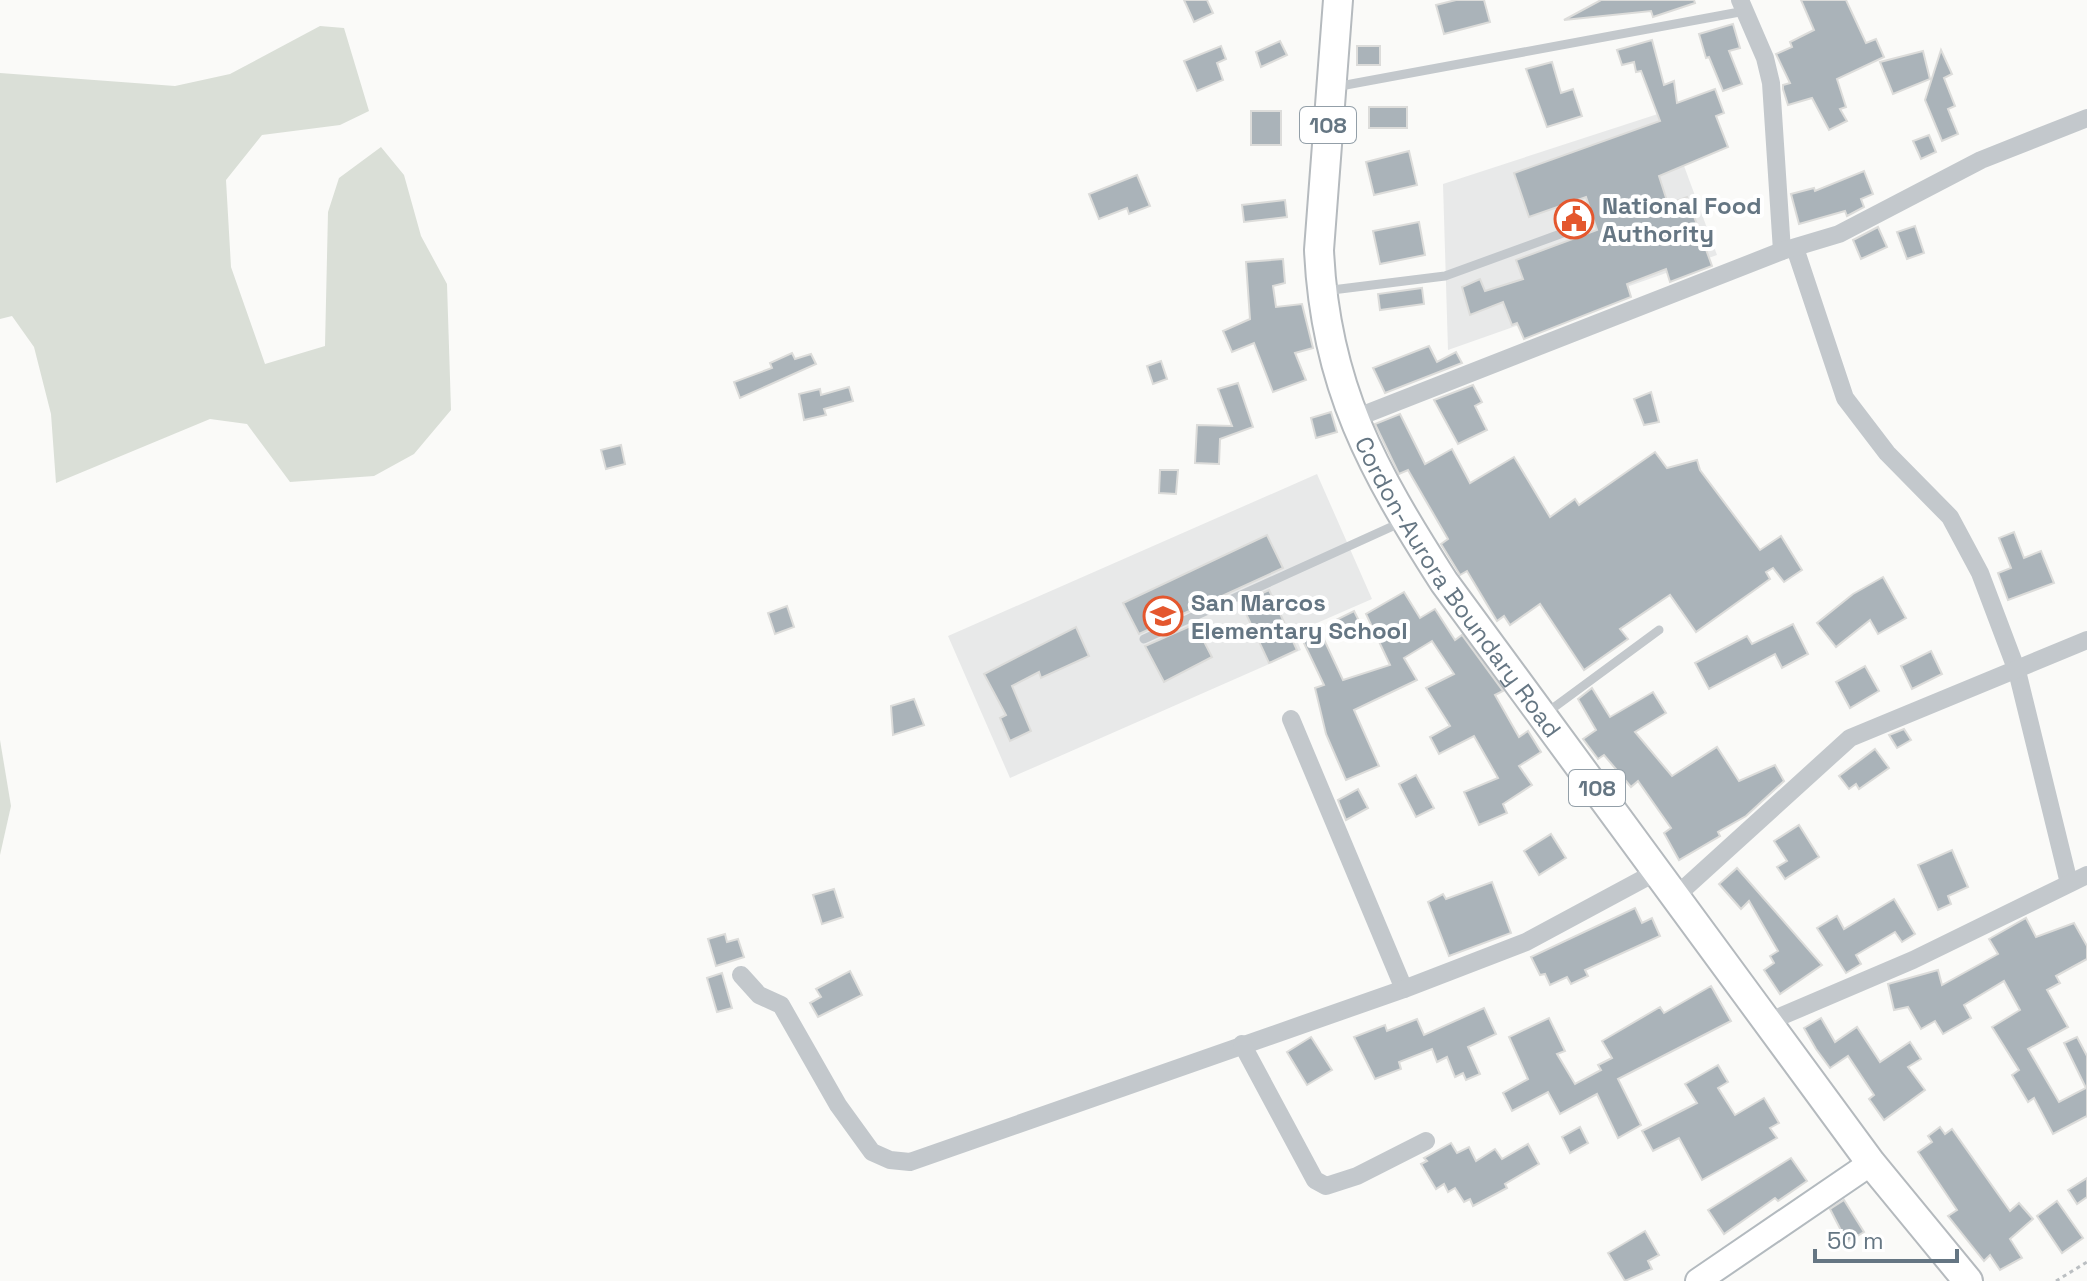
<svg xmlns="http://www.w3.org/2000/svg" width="2087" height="1281" viewBox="0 0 2087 1281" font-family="'Space Grotesk',sans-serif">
	<rect width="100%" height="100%" fill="#fafaf8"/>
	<g fill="#e8e9e9">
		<path d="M1664 112 1717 255 1448 350 1443 184Z"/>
		<path d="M1317 474 1372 599 1294 633 1301 650 1010 778 948 636Z"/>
	</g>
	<g fill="#dadfd7">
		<path d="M320 26 344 28 369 111 340 125 262 135 226 180 231 267 265 364 325 346 328 212 339 178 381 147 404 175 421 236 447 284 451 410 414 454 374 476 290 482 247 424 210 419 56 483 51 414 34 347 12 316 0 319V73L175 86 230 74Z"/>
		<path d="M0 740 11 806 0 855Z"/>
	</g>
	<g fill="#aab3b9" stroke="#dcdcda" stroke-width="2">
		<path d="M1184 0H1207L1213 13 1194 22Z"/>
		<path d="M1456 0H1484L1490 22 1444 34 1436 5Z"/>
		<path d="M1601 0H1694L1695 3 1653 17 1651 11 1564 20Z"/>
		<path d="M1801 0H1846L1866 43 1876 39 1884 57 1837 79 1846 107 1840 109 1847 121 1829 130 1812 98 1788 105 1783 89V85L1790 83 1776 54 1792 47 1790 42 1814 30Z"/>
		<path d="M1733 24 1740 48 1729 51 1742 84 1723 91 1709 57 1706 58 1699 34Z"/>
		<path d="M1652 40 1664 85 1674 81 1677 103 1715 89 1724 113 1716 116 1728 147 1659 176 1668 204 1687 197 1712 266 1670 282 1666 269 1627 284 1631 297 1524 339 1517 323 1512 325 1503 302 1470 315 1462 287 1480 279 1485 291 1523 279 1516 260 1597 230 1586 197 1529 217 1514 173 1660 121 1641 71 1636 72 1634 62 1622 65 1617 50Z"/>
		<path d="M1280 41 1287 55 1261 67 1256 52Z"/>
		<path d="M1221 46 1226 59 1217 63 1223 80 1197 91 1184 61Z"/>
		<rect x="1357" y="46" width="23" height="19"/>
		<path d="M1941 50 1952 74 1944 78 1955 106 1948 109 1958 134 1942 141 1925 100Z"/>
		<path d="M1923 51 1930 79 1893 94 1880 62Z"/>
		<path d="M1552 62 1561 93 1573 89 1582 116 1547 127 1526 69Z"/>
		<rect x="1369" y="107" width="38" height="21"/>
		<rect x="1251" y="111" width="30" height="34"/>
		<path d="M1929 135 1936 152 1921 159 1913 141Z"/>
		<path d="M1409 151 1417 185 1374 195 1366 162Z"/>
		<path d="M1864 171 1873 194 1861 199 1864 207 1847 216 1845 211 1799 224 1791 194 1814 188 1815 191Z"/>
		<path d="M1137 175 1150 206 1129 214 1127 208 1099 219 1089 194Z"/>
		<path d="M1285 200 1287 217 1244 222 1242 205Z"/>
		<path d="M1419 222 1425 255 1380 264 1373 231Z"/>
		<path d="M1915 226 1924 253 1907 259 1897 232Z"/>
		<path d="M1878 227 1887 247 1861 259 1853 240Z"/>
		<path d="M1283 259 1285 283 1273 286 1276 307 1302 304 1313 348 1295 353 1306 380 1273 392 1254 343 1232 352 1223 331 1250 319 1246 262Z"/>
		<path d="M1422 288 1424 304 1380 310 1378 294Z"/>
		<path d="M1429 346 1437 362 1456 352 1462 363 1385 393 1373 368Z"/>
		<path d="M792 353 795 359 811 354 816 364 740 398 734 382 772 368 770 363Z"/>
		<path d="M1161 361 1167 379 1153 384 1147 366Z"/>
		<path d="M1238 383 1253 427 1220 439 1219 464 1195 463 1197 425 1232 426 1218 389Z"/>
		<path d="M1473 385 1482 402 1475 406 1487 430 1458 444 1434 400Z"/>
		<path d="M849 387 853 401 824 409 826 415 804 420 799 394 820 389 821 395Z"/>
		<path d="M1651 392 1659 422 1644 425 1634 399Z"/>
		<path d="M1331 412 1337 432 1316 438 1311 418Z"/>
		<path d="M1400 414 1425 464 1452 449 1470 483 1514 457 1550 517 1575 499 1579 505 1655 452 1667 468 1697 460 1700 470 1760 550 1781 536 1802 570 1784 582 1773 568 1766 572 1770 579 1696 632 1670 595 1620 629 1628 639 1584 670 1540 604 1510 625 1504 616 1497 621 1467 571 1460 575 1441 544 1448 539 1408 470 1399 474 1375 424Z"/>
		<path d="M621 445 625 464 606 469 601 450Z"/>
		<path d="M1160 470H1178L1176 494 1159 493Z"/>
		<path d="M2014 532 2024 558 2041 551 2054 583 2008 600 1998 573 2011 568 1999 538Z"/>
		<path d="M1267 535 1283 568 1139 634 1123 603Z"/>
		<path d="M1883 577 1906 618 1878 634 1870 620 1836 647 1817 623 1853 594Z"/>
		<path d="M1269 590 1297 650 1269 663 1241 603Z"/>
		<path d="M1404 592 1420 618 1435 609 1455 640 1462 635 1503 691 1495 695 1519 737 1528 731 1541 752 1519 766 1532 785 1503 804 1507 813 1479 825 1464 792 1498 778 1474 736 1439 754 1430 737 1450 726 1426 688 1454 674 1432 641 1404 658 1417 680 1354 710 1379 766 1346 780 1326 734 1315 688 1324 685 1303 641 1321 633 1343 680 1390 665 1366 614Z"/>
		<path d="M787 606 794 627 775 634 768 613Z"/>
		<path d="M1354 611 1361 625 1336 638 1328 624Z"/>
		<path d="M1195 624 1212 657 1164 682 1145 646Z"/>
		<path d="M1793 624 1808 654 1782 668 1775 654 1709 689 1695 663 1747 636 1752 644Z"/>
		<path d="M1076 627 1089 656 1041 678 1039 672 1012 686 1031 731 1010 741 1000 718 1006 715 984 674Z"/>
		<path d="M1931 651 1942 674 1912 689 1901 666Z"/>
		<path d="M1865 666 1879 691 1850 708 1836 682Z"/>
		<path d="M1592 688 1610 717 1653 692 1666 713 1635 732 1672 776 1717 747 1739 781 1775 765 1784 781 1746 816 1718 832 1720 836 1679 860 1664 833 1671 828 1638 781 1631 787 1604 755 1598 759 1583 739 1596 730 1578 699Z"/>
		<path d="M914 699 924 725 893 735 891 706Z"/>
		<path d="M1904 729 1911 740 1897 748 1889 735Z"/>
		<path d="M1875 749 1889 768 1859 789 1856 784 1849 789 1839 776Z"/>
		<path d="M1416 775 1434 808 1416 817 1399 784Z"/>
		<path d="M1358 789 1368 808 1346 820 1338 800Z"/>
		<path d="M1799 825 1819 857 1785 879 1777 867 1787 861 1774 841Z"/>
		<path d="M1551 834 1566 858 1539 875 1524 851Z"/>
		<path d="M1952 850 1968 887 1948 896 1951 904 1938 910 1918 865Z"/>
		<path d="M1737 868 1822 965 1780 994 1764 970 1774 963 1770 956 1778 951 1749 901 1741 909 1719 884Z"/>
		<path d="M1492 882 1511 933 1449 956 1428 902 1443 894 1446 899Z"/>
		<path d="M834 889 843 917 822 924 813 895Z"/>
		<path d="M1894 899 1915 934 1902 942 1895 932 1856 955 1861 964 1846 973 1817 928 1837 916 1844 929Z"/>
		<path d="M1635 908 1642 923 1652 918 1660 936 1585 970 1588 976 1571 984 1567 977 1550 985 1545 974 1540 975 1531 957Z"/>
		<path d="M2026 918 2036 937 2074 923 2087 946V959L2056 976 2060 983 2047 990 2068 1027 2028 1049 2059 1102 2086 1088 2064 1043 2077 1037 2087 1056V1116L2053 1134 2034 1098 2028 1102 2012 1075 2019 1070 1992 1027 2020 1010 2004 981 1964 1005 1971 1018 1943 1034 1935 1021 1921 1029 1908 1007 1894 1010 1888 984 1938 970 1942 985 1998 954 1989 939Z"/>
		<path d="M725 934 727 942 738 939 744 957 716 966 708 939Z"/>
		<path d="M850 971 862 995 818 1017 810 1003 821 997 816 989Z"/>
		<path d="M722 973 732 1008 717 1012 707 978Z"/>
		<path d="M1711 986 1731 1021 1618 1079 1641 1125 1618 1138 1597 1094 1560 1114 1548 1092 1512 1111 1503 1093 1528 1079 1509 1037 1549 1018 1565 1051 1557 1054 1575 1084 1601 1070 1598 1065 1612 1058 1602 1041 1660 1007 1664 1013Z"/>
		<path d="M1484 1008 1496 1034 1468 1047 1480 1074 1466 1080 1463 1073 1455 1077 1447 1057 1437 1062 1432 1049 1399 1062 1401 1069 1375 1079 1354 1037 1385 1025 1387 1031 1417 1019 1424 1035Z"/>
		<path d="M1821 1018 1835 1042 1857 1027 1880 1062 1910 1042 1921 1059 1908 1067 1925 1090 1884 1120 1869 1099 1874 1095 1848 1056 1830 1068 1816 1049 1804 1028Z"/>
		<path d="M1311 1037 1332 1070 1307 1085 1287 1052Z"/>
		<path d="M1718 1065 1728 1082 1718 1088 1735 1115 1764 1098 1779 1123 1770 1128 1777 1138 1702 1180 1679 1138 1653 1151 1642 1131 1697 1103 1685 1084Z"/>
		<path d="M1580 1127 1588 1143 1570 1153 1562 1137Z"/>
		<path d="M1940 1127 1945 1134 1952 1129 2010 1211 2019 1203 2033 1219 2010 1239 2022 1258 2000 1270 1990 1255 1984 1261 1948 1216 1957 1210 1918 1152 1932 1142 1928 1136Z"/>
		<path d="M1451 1143 1457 1153 1469 1147 1476 1161 1495 1149 1502 1159 1528 1144 1539 1164 1505 1184 1507 1188 1473 1206 1470 1199 1464 1202 1455 1188 1448 1192 1444 1184 1436 1189 1421 1164 1427 1161 1424 1158Z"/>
		<path d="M1791 1158 1807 1181 1778 1201 1775 1198 1724 1234 1708 1210Z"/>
		<path d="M2087 1178V1197L2077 1204 2068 1190Z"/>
		<path d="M1844 1200 1864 1232 1847 1242 1830 1209Z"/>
		<path d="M2057 1201 2083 1238 2062 1253 2037 1216Z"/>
		<path d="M1645 1231 1659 1255 1648 1261 1652 1269 1625 1281 1608 1253Z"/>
	</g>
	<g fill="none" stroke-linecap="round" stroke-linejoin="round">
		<g stroke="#b3babf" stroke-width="28">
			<path id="secondary" d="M1698 1281 1871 1163"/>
		</g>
		<g stroke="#b5babe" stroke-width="32">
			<g id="primary">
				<path id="s1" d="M1338 0 1319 250C1325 386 1373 471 1444 582L1871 1163 1968 1281"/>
			</g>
		</g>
		<path stroke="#bbbfc2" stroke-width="3" stroke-dasharray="4 4" stroke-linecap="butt" d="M2056 1281 2087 1262"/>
		<g stroke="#c3c8cc" stroke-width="9">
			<path d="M1335 87 1745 11"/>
			<path d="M1324 291 1445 276 1585 225"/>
			<path d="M1144 639 1402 522"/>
			<path d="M1545 714 1659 630"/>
		</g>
		<g stroke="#c3c8cc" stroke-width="18">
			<path d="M1740 0 1765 58 1771 83 1782 251"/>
			<path d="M1795 248 1845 398 1887 453 1950 517 1980 573 2017 671 2069 883"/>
			<path d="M1353 419 1782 251 1839 234 1981 160 2087 118"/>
			<path d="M1291 719 1404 989"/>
			<path d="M1677 895 1850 738 2087 640"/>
			<path d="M741 975 759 995 781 1005 838 1105 872 1152 890 1160 910 1162 1404 989 1526 942 1658 871"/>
			<path d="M1770 1021 1913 960 2087 875"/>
			<path d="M1242 1044 1315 1180 1326 1186 1357 1176 1426 1141"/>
		</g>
		<use href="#secondary" stroke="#fff" stroke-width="24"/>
		<use href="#primary" stroke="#fff" stroke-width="28"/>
	</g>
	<defs>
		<g id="civic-ring" transform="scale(2)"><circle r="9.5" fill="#fff" stroke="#e4572e" stroke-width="1.5"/><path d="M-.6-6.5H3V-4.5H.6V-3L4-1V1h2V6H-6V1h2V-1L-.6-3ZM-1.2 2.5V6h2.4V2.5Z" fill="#e4572e"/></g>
		<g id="school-ring" transform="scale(2)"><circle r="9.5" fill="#fff" stroke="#e4572e" stroke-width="1.5"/><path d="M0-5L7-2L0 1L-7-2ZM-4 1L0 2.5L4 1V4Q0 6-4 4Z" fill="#e4572e"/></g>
	</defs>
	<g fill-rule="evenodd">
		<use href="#civic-ring" x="1574" y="219"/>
		<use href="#school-ring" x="1163" y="616"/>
	</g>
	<g text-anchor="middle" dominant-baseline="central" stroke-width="8" stroke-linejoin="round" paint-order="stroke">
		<g fill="#fff" stroke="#939fa8" stroke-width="2">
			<rect x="1300" y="107" width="56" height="36" rx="6"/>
			<rect x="1569" y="770" width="56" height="36" rx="6"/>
		</g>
		<g font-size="22" font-weight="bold" fill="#657683">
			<text x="1328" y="125">108</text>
			<text x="1597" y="788">108</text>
		</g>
		<g font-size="24" font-weight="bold" fill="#657683" stroke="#fff" text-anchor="start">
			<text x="1602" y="205">National Food<tspan x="1602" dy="28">Authority</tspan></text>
			<text x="1191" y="602">San Marcos<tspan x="1191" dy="28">Elementary School</tspan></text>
		</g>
		<g font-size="24" fill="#657683" stroke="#fff">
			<text stroke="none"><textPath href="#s1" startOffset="622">Cordon-Aurora Boundary Road</textPath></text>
		</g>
	</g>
	<path d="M1815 1249v12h142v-12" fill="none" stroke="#657683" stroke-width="4"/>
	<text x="1827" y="1249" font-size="24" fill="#657683" stroke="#ffffff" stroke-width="6" paint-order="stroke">50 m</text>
</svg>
